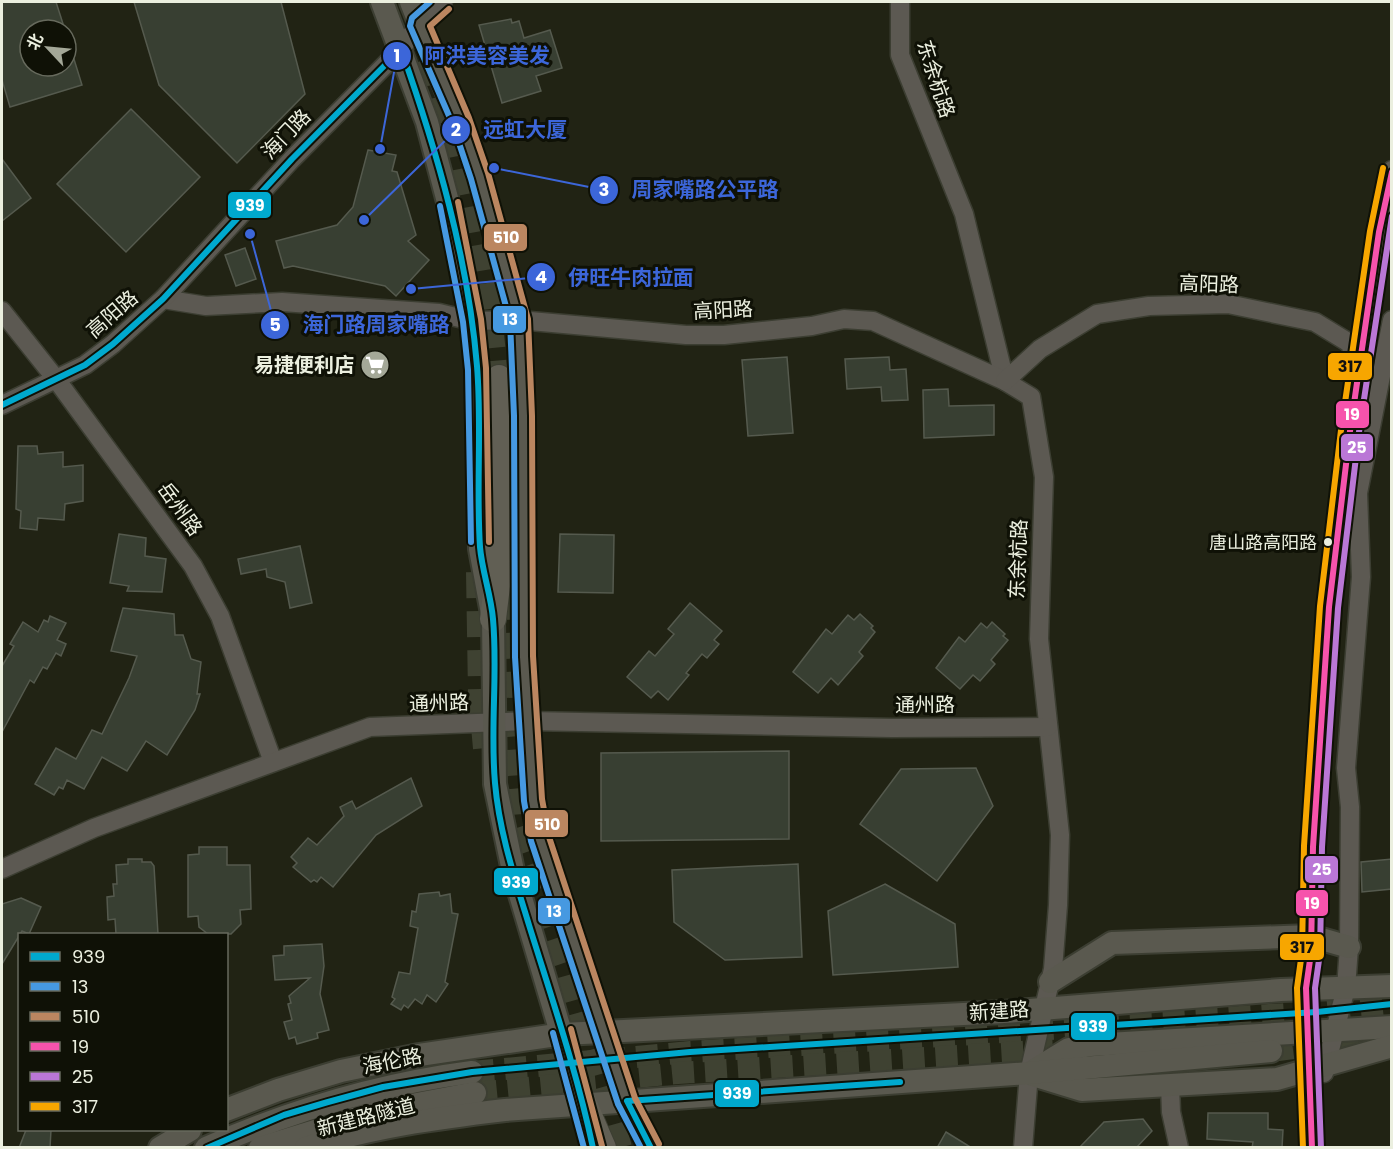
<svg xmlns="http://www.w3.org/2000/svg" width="1393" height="1149" viewBox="0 0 1393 1149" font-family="Poppins,'Noto Sans SC',sans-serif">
	<rect width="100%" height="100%" fill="#212314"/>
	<g fill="#383f32" stroke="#555a4e" stroke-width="1.5">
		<path d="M2 2H56L65 30H30V66H66V43H69L82 85 10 107 2 80Z"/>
		<path d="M134 2H281L305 94 237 163 159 85Z"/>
		<path d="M511 19 512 23 519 21 524 38 550 30 562 68 536 76 541 91 502 103 479 25Z"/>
		<path d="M131 109 200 177 126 252 57 184Z"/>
		<path d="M368 150 396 155 392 171 397 172 416 235 408 241 429 260 396 296 385 286 293 266 284 268 276 241 337 225 353 207Z"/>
		<path d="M2 159 31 198 2 221Z"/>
		<path d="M245 248 256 279 236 286 225 255Z"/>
		<path d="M787 357 793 433 748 436 742 360Z"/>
		<path d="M889 357 890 370 906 369 908 400 882 401 881 387 847 389 845 359Z"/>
		<path d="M948 389 949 406 994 405V435L924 438 923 390Z"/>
		<path d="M18 446H37L38 454 63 452V467L83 465V501L65 504 64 520 38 518 37 530 20 528 21 511 16 509Z"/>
		<path d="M119 534 146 538 145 556 166 559 162 592 127 591 129 586 110 583Z"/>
		<path d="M560 534 614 535 613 593 558 592Z"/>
		<path d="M300 546 312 603 290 608 285 582 267 577 266 569 241 574 238 559Z"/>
		<path d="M690 603 722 631 714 640 719 644 707 658 702 654 686 673 689 675 668 700 658 691 651 698 627 677 649 651 655 656 674 634 668 629Z"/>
		<path d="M123 608 174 614 175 635H183L191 659 201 662 197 694H200L195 710 167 755 146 741 127 771 102 757 84 789 67 780 63 789 59 787 54 795 35 784 56 748 76 759 92 730 102 734 129 678 137 656 111 651Z"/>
		<path d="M860 614 873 626 871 628 875 632 859 652 863 656 838 685 831 678 818 693 793 672 826 629 832 634 848 615 854 620Z"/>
		<path d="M50 616 66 623 57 640 66 644 61 656 56 653 47 669 43 667 34 683 30 680 2 732V666L14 646 10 644 23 622 38 632 44 620 48 622Z"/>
		<path d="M992 622 1005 634 1003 636 1008 640 991 660 995 664 980 681 973 675 960 689 936 668 959 637 965 642 981 623 987 628Z"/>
		<path d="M789 751V839L601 841V753Z"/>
		<path d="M976 768 993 806 937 881 860 824 901 769Z"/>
		<path d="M411 778 422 806 376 835 333 887 321 877 317 882 314 880 311 882 293 867 297 863 291 857 308 838 317 845 344 816 340 807 352 801 356 809Z"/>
		<path d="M199 847H227V865H250L251 909 240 910 241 924 231 934H208L199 927 198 916 188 917V855L199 854Z"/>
		<path d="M128 859H142V862H151L154 866 158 934H116L115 919 108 920 107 897 114 896 113 884H117L116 865 128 864Z"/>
		<path d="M1392 859V889L1362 892 1361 862Z"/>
		<path d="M798 864 802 957 725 960 674 922 672 870Z"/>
		<path d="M885 884 955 924 958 967 833 975 828 911Z"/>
		<path d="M439 892 440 896 450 894 452 913 458 914 445 982 448 984 436 1002 427 995 422 1004 415 999 408 1008 404 1005 401 1010 391 1004 395 999 392 997 399 972 410 974 418 928 410 926 412 911 416 912 419 894Z"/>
		<path d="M21 898 41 907 29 934 22 931 2 964V904Z"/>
		<path d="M322 944 324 966 320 994 329 1030 317 1033 318 1038 297 1044 295 1037 289 1039 284 1022 292 1020 288 1004 291 1003 289 996 310 978 275 980 273 956 284 955V946Z"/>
		<path d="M1208 1113H1268V1129L1283 1130 1282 1148H1252L1253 1142 1207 1139Z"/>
		<path d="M1143 1119 1152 1131 1136 1148H1079L1104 1122Z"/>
		<path d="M26 1130H51L50 1148H19Z"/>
		<path d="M946 1132 972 1148H937Z"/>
	</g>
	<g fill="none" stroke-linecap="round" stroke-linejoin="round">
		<g stroke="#3f4232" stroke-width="22" stroke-dasharray="22 11" stroke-linecap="butt">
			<path d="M1271 1051 1380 1036"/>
			<path d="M472 1072 690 1052 1317 1012 1392 1004"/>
			<path d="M475 1093 678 1073 1053 1050"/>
		</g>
		<g stroke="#3f4232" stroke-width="26" stroke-dasharray="26 13" stroke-linecap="butt">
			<path d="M409 24 426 73 438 137"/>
			<path d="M456 130C473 220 493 310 496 402"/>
			<path d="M479 572 481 693 486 748"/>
			<path d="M503 594 508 718 516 816 567 963 619 1148"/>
		</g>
		<g stroke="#3c3e32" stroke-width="21">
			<g id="minor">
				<path d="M900 2V55L964 214 1005 381"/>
				<path d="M163 299 206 306 282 302 439 313 472 321 519 320 686 335H724L812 326 844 319 873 321 1005 381 1031 397 1044 477 1039 639 1060 835 1058 905 1053 969 1029 1073 1023 1148"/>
				<path d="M2 311 56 379 193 566 220 616 273 762"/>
				<path d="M1005 381 1040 349 1097 314 1149 306 1228 304 1315 322 1351 344 1353 365"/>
				<path d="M2 405 85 365 113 344 163 299 292 159 401 49 419 24 443 2"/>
				<path d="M2 869 94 828 370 727 528 721 892 728 1048 727"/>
				<path d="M1324 1073 1346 988 1349 947 1350 807 1346 768 1361 577 1358 493 1392 320"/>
				<path d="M1170 1085 1171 1112 1179 1148"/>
				<path d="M1312 1148V1100L1306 988 1311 953 1313 847 1329 607 1350 431 1379 232 1392 170"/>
			</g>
		</g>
		<g stroke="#3c3e32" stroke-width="26">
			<g id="major">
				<path d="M382 2 427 122 448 202 472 321 477 369 480 549 493 619 495 784 513 871 587 1120"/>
				<path d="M411 2 480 176 519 320 523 416 524 656 533 800 540 839 627 1101 651 1148"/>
				<path d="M1050 982 1112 943 1311 936 1349 947"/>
				<path d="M1033 1071 1069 1049 1091 1045 1392 1027"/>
				<path d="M1033 1075 1082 1090 1277 1079 1392 1046"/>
				<path d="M226 1110 278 1090 341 1071 419 1055 563 1034 1004 1012 1281 990 1392 986"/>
				<path d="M160 1148 190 1130"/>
				<path d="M206 1148C292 1110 379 1084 472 1072"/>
				<path d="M260 1148 380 1111 475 1093"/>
				<path d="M306 1148C371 1127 437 1118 505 1110L1029 1073 1271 1051"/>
			</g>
		</g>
		<g stroke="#3c3e32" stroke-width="28">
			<g id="highway">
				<path d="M493 619 499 569V378"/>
				<path d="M583 1102 603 1148"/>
			</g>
		</g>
		<use href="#minor" stroke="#5c5952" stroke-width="18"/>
		<use href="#major" stroke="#5a594f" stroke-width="22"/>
		<use href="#highway" stroke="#615f54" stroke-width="26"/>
		<g stroke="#0f1106" stroke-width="10">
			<g id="bus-1">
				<path d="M2 405 85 365 113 344 163 299 292 159 401 49C437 151 468 258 477 366 482 426 476 487 480 547 482 571 491 595 493 619 498 673 490 728 495 783 499 831 515 879 529 925 552 999 577 1072 593 1148"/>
				<path d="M207 1148 284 1115 328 1102 383 1087 472 1072 690 1052 1317 1012 1392 1004"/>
				<path d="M651 1148 627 1101 900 1082"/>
			</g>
		</g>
		<g stroke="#0f1106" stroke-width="10">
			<g id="bus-2">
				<path d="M430 2 412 18 410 26 453 125 471 179 510 321 514 416 515 657 524 801 531 841 618 1104 641 1148"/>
				<path d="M440 206 463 322 468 370 471 542"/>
				<path d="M553 1033 584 1148"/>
			</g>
		</g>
		<g stroke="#0f1106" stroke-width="10">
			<g id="bus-3">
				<path d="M449 9 430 26 469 118 488 173 528 319 532 416 533 656 542 799 549 837 635 1098 659 1144"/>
				<path d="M458 202 481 319 486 368 489 542"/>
				<path d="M571 1029 602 1146"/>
			</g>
		</g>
		<g stroke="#0f1106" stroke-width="10">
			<path id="bus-4" d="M1312 1148 1306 988 1311 953 1313 847 1329 607 1350 431 1379 232 1392 172"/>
		</g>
		<g stroke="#0f1106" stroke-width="10">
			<path id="bus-5" d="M1321 1148 1315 988 1320 953 1322 847 1338 608 1359 432 1392 216"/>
		</g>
		<g stroke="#0f1106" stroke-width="10">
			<path id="bus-6" d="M1303 1148 1297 988 1302 952 1304 846 1320 606 1341 430 1370 231 1383 168"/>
		</g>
		<use href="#bus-1" stroke="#00a9ce" stroke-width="6"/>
		<use href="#bus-2" stroke="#4699e1" stroke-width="6"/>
		<use href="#bus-3" stroke="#bb8660" stroke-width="6"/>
		<use href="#bus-4" stroke="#f653ac" stroke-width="6"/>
		<use href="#bus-5" stroke="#ba77d6" stroke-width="6"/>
		<use href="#bus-6" stroke="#f7a600" stroke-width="6"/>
	</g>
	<defs>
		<g id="supermarket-disc" transform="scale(1.5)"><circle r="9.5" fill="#a4a898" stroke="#0f1106"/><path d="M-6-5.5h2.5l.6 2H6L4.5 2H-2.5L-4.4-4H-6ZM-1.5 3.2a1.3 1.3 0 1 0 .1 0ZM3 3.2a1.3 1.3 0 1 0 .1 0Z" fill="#fff"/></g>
	</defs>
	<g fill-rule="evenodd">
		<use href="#supermarket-disc" x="375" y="365"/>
	</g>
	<circle fill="#ebefdf" stroke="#0f1106" stroke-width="2" cx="1328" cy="542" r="5"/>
	<g text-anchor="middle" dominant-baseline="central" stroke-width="6" stroke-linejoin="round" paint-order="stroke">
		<g font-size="18" fill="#ebefdf" stroke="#0f1106" text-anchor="end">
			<text x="1317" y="542">唐山路高阳路</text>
		</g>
		<g font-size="20" fill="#ebefdf" stroke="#0f1106">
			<text transform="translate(936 79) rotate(72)">东余杭路</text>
			<text transform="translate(286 134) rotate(-46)">海门路</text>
			<text transform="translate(1209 284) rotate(2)">高阳路</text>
			<text transform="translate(723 310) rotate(-3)">高阳路</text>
			<text transform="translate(112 314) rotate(-41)">高阳路</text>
			<text transform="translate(180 509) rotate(54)">岳州路</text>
			<text transform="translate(1018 559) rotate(-88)">东余杭路</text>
			<text transform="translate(439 703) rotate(-2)">通州路</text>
			<text x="925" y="705">通州路</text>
			<text transform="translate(999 1011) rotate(-4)">新建路</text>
			<text transform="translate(392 1061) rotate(-11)">海伦路</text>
			<text transform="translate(366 1117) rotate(-14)">新建路隧道</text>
		</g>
		<g font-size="20" font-weight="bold" fill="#ebefdf" stroke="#0f1106" text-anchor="end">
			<text x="354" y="365">易捷便利店</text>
		</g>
	</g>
	<path fill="none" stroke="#3c66d9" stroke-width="2" d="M380 149L397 56M364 220L456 130M494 168L604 190M411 289L541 277M250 234L275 325"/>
	<g fill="#3c66d9" stroke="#0f1106" stroke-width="2">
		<circle cx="380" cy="149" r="6"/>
		<circle cx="364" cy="220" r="6"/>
		<circle cx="494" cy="168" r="6"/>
		<circle cx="411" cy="289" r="6"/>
		<circle cx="250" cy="234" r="6"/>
		<circle cx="397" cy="56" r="15"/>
		<circle cx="456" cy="130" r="15"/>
		<circle cx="604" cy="190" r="15"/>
		<circle cx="541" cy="277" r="15"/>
		<circle cx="275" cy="325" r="15"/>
	</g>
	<g font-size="18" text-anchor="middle" font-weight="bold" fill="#fff">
		<text x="397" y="62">1</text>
		<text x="456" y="136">2</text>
		<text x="604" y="196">3</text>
		<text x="541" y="283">4</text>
		<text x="275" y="331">5</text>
	</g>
	<g font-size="21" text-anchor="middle" font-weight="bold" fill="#3c66d9" stroke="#0f1106" stroke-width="6" stroke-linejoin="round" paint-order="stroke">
		<text x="487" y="63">阿洪美容美发</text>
		<text x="525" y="137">远虹大厦</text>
		<text x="705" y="197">周家嘴路公平路</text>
		<text x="631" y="285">伊旺牛肉拉面</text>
		<text x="376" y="332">海门路周家嘴路</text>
	</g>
	<g stroke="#0f1106" stroke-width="2">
		<rect x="227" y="191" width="45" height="28" rx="6" fill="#00a9ce"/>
		<rect x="483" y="223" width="45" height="29" rx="6" fill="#bb8660"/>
		<rect x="492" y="305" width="35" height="29" rx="6" fill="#4699e1"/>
		<rect x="1327" y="352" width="46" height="29" rx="6" fill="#f7a600"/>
		<rect x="1335" y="400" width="35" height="29" rx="6" fill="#f653ac"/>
		<rect x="1340" y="433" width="34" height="29" rx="6" fill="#ba77d6"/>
		<rect x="524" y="809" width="45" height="29" rx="6" fill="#bb8660"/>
		<rect x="1304" y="855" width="35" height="29" rx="6" fill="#ba77d6"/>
		<rect x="493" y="867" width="46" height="29" rx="6" fill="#00a9ce"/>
		<rect x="1295" y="889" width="34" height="28" rx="6" fill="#f653ac"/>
		<rect x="537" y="897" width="34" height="28" rx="6" fill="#4699e1"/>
		<rect x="1279" y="933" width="46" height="28" rx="6" fill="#f7a600"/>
		<rect x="1070" y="1012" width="46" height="29" rx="6" fill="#00a9ce"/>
		<rect x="714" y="1079" width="46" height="29" rx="6" fill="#00a9ce"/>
	</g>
	<g font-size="16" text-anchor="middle" font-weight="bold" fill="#fff">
		<text x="250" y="211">939</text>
		<text x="506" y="243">510</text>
		<text x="510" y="325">13</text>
		<text x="1352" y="420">19</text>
		<text x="1357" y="453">25</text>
		<text x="547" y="830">510</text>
		<text x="1322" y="875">25</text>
		<text x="516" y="888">939</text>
		<text x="1312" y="909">19</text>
		<text x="554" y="917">13</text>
		<text x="1093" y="1032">939</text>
		<text x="737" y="1099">939</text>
	</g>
	<g font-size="16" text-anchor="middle" font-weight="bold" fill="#111">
		<text x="1350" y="372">317</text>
		<text x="1302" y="953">317</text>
	</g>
	<rect width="1393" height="1149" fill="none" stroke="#ebefdf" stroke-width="6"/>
	<rect x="18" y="933" width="210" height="198" fill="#0f1106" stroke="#676a5d" stroke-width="1.5"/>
	<rect x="30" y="952" width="30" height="9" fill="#00a9ce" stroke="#676a5d" stroke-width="1.5"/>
	<text x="72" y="963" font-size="18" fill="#ebefdf">939</text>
	<rect x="30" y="982" width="30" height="9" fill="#4699e1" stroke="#676a5d" stroke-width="1.5"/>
	<text x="72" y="993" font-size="18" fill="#ebefdf">13</text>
	<rect x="30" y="1012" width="30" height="9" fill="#bb8660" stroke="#676a5d" stroke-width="1.5"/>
	<text x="72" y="1023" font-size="18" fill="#ebefdf">510</text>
	<rect x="30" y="1042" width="30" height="9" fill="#f653ac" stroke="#676a5d" stroke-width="1.5"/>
	<text x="72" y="1053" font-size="18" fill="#ebefdf">19</text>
	<rect x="30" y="1072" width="30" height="9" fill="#ba77d6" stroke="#676a5d" stroke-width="1.5"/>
	<text x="72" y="1083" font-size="18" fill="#ebefdf">25</text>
	<rect x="30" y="1102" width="30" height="9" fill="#f7a600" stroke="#676a5d" stroke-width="1.5"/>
	<text x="72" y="1113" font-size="18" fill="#ebefdf">317</text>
	<g transform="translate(48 48) rotate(296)"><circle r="28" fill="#0f1106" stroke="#676a5d" stroke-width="1.5"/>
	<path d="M0-4.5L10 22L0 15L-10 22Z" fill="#a4a898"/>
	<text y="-9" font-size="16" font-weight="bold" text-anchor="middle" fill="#ebefdf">北</text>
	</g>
</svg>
